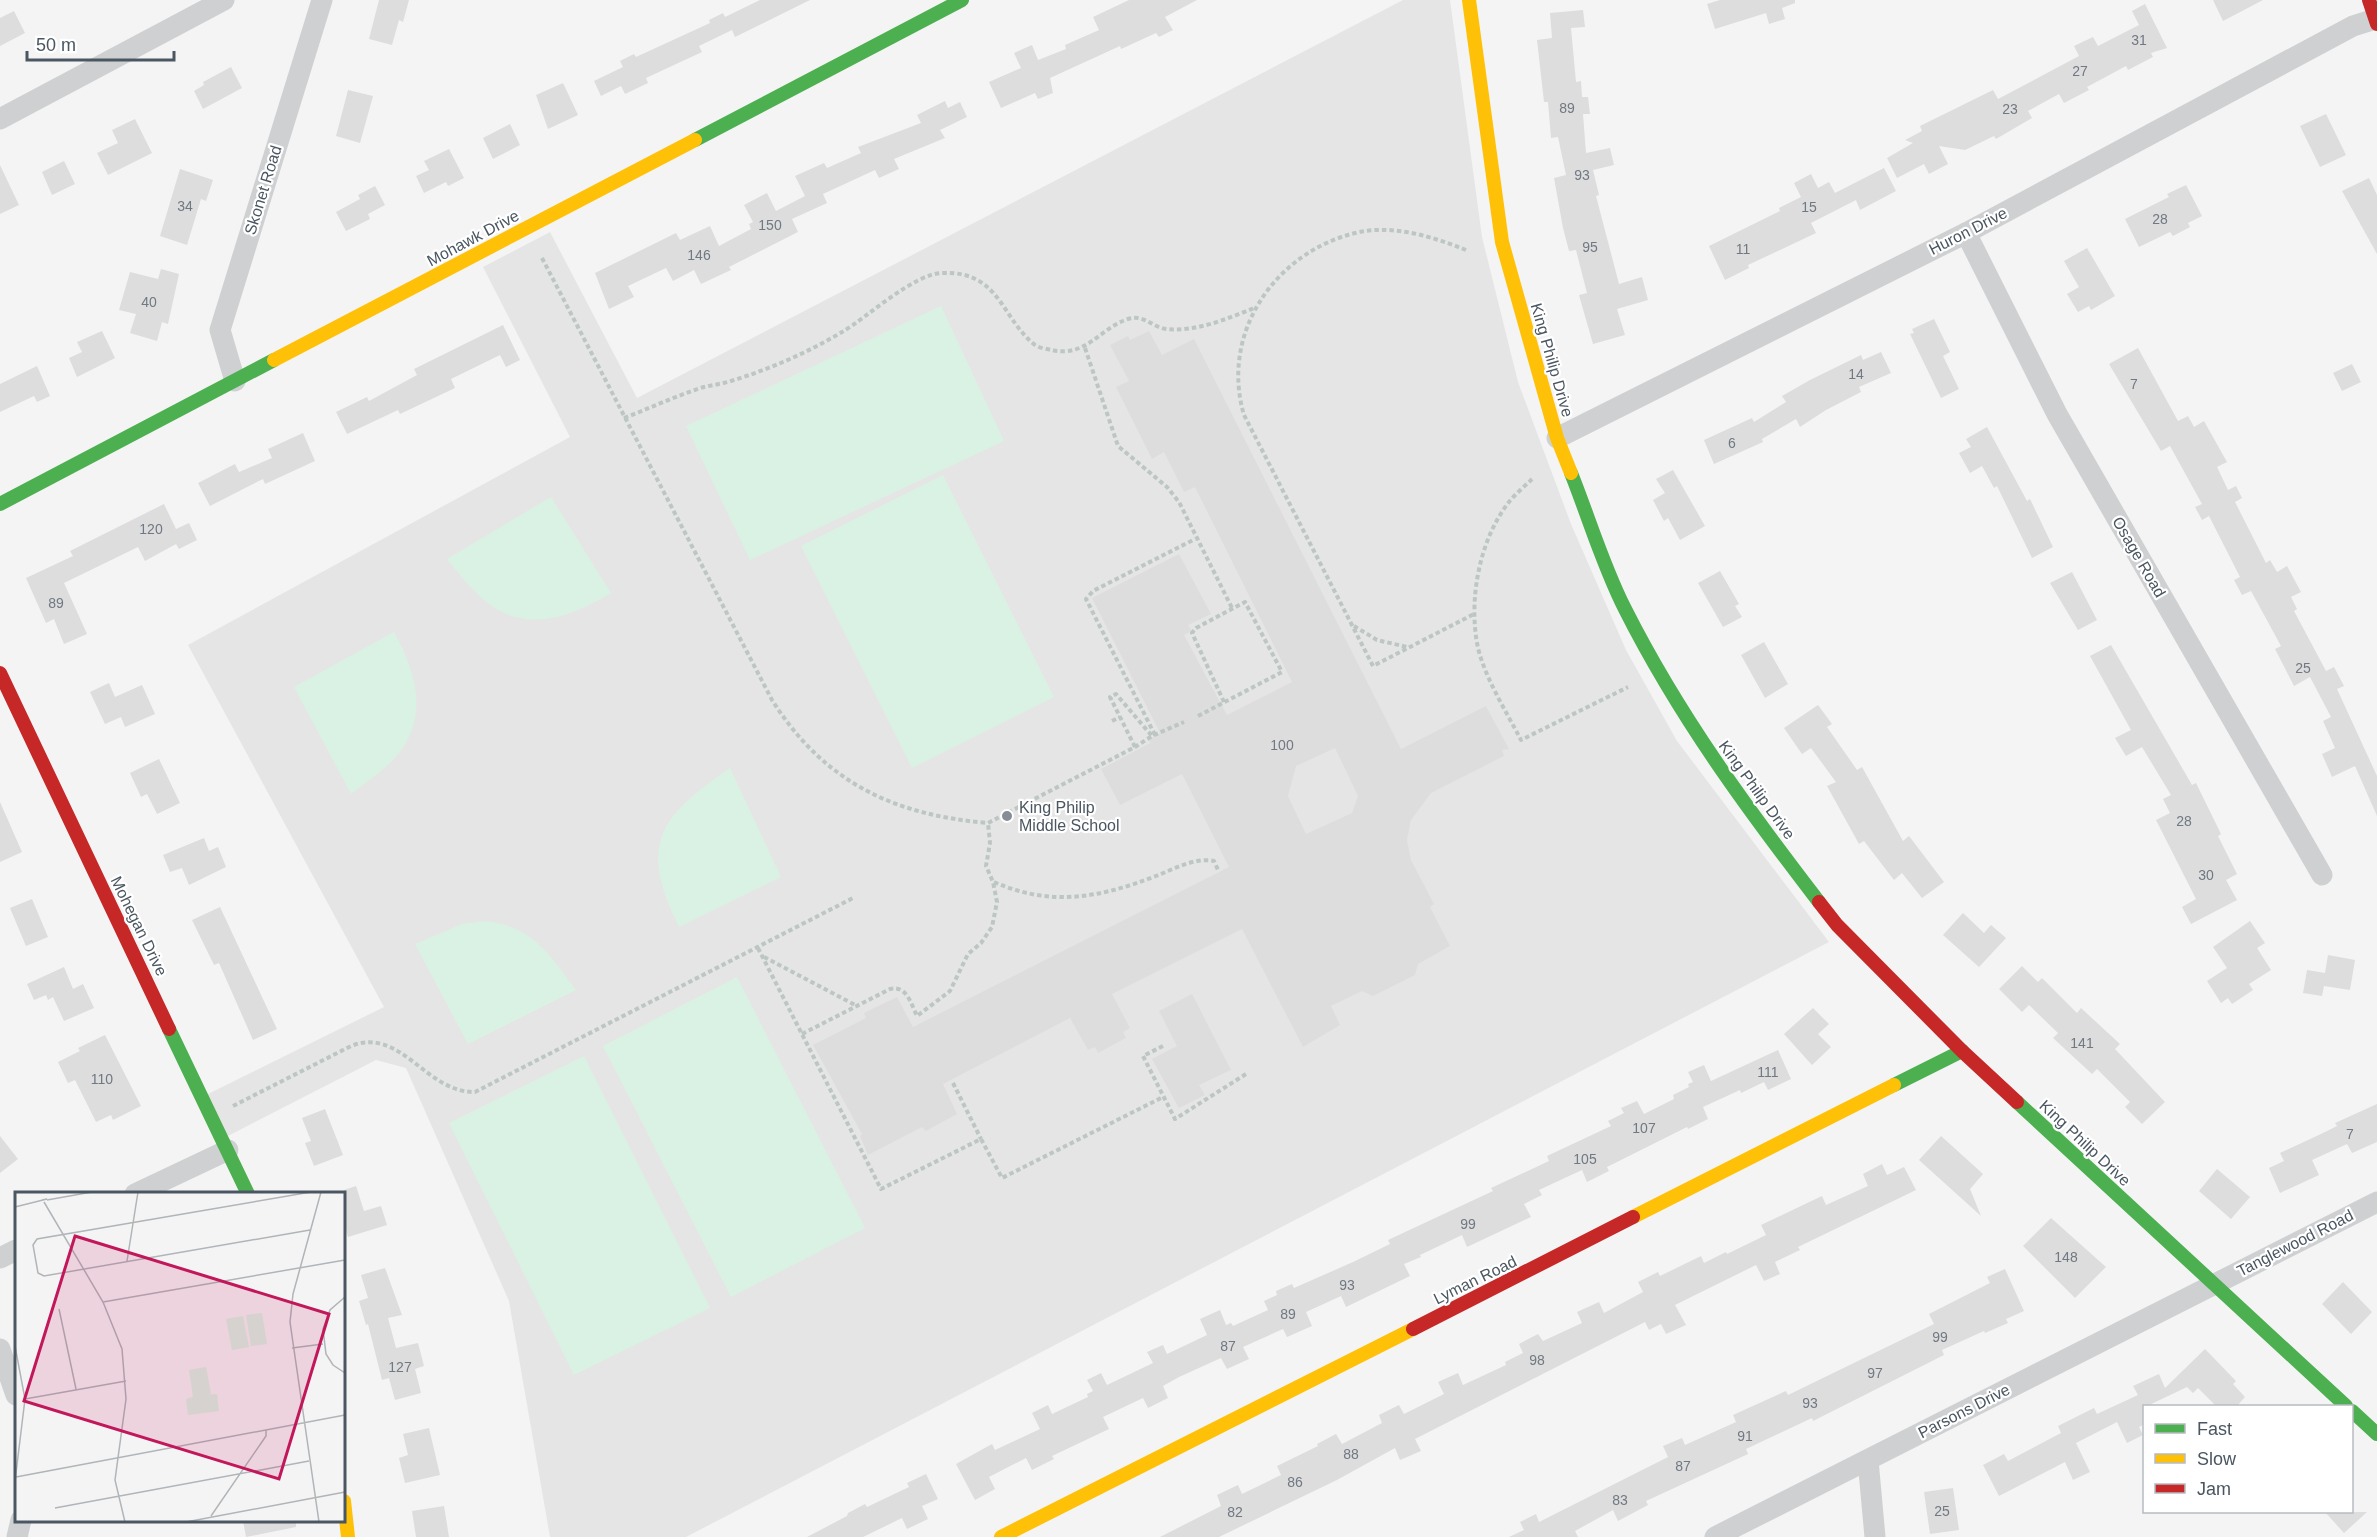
<svg xmlns="http://www.w3.org/2000/svg" width="2377" height="1537" viewBox="0 0 2377 1537" font-family="Helvetica,sans-serif">
	<rect width="100%" height="100%" fill="#f4f4f4"/>
	<path fill="#e6e5e6" d="M1403 0H1450L1482 237 1518 382 1571 524 1626 650 1677 741 1829 942 686 1537H550L509 1301 406 1068 376 1060 224 1138 202 1097 384 1007 188 645 570 437 483 267 550 232 637 398Z"/>
	<g fill="#d9f2e3">
		<path d="M941 306 1004 441 750 560 686 426Z"/>
		<path d="M943 475 1054 697 912 768 801 546Z"/>
		<path d="M551 497 611 593C570 618 524 634 484 600 470 588 458 572 447 559Z"/>
		<path d="M394 632C417 673 430 720 394 759 382 772 365 783 351 794L294 687Z"/>
		<path d="M730 768 781 877 679 927C638 844 659 817 730 768Z"/>
		<path d="M486 921C533 927 549 954 576 990L468 1044 415 944 462 924Z"/>
		<path d="M737 977 865 1228 731 1297 603 1046Z"/>
		<path d="M584 1056 710 1308 574 1375 449 1123Z"/>
	</g>
	<g fill="#ddddde" fill-rule="evenodd">
		<path d="M379 0H409L403 22 399 20 392 45 369 39Z"/>
		<path d="M760 0H810L735 37 732 30 699 46 702 52 646 78 648 83 625 94 621 86 601 96 594 81 623 67 620 61 634 54 636 57 710 23 709 20 723 13 725 17Z"/>
		<path d="M1129 0H1197L1165 17 1173 30 1159 37 1156 33 1121 49 1120 46 1050 78 1053 93 1038 99 1035 93 1001 108 989 82 1021 68 1014 53 1032 45 1038 60 1066 49 1065 45 1099 30 1093 17Z"/>
		<path d="M1720 0H1795V3L1782 8 1785 19 1769 24 1766 13 1715 29 1707 4Z"/>
		<path d="M2213 0H2263L2223 21Z"/>
		<path d="M2145 4 2167 48 2151 53 2153 57 2128 70 2126 66 2087 87 2089 90 2064 103 2059 94 2028 111 2032 118 1996 139 1994 136 1965 150 1939 146 1948 164 1929 174 1924 164 1897 178 1887 158 1913 143 1905 140 1922 131 1920 126 1993 90 1998 99 2079 56 2074 46 2093 37 2098 46 2139 25 2132 11Z"/>
		<path d="M1583 10 1585 27 1571 28 1576 82 1581 81 1582 97H1588L1590 114H1583L1586 153 1610 148 1614 165 1593 170 1599 195 1596 196 1619 284 1642 277 1648 300 1617 309 1625 335 1593 344 1579 295 1587 293 1576 250 1569 251 1563 228 1554 178 1566 175 1558 137 1551 138 1548 102H1544L1537 40 1552 38 1550 13Z"/>
		<path d="M14 11 25 33 0 46V18Z"/>
		<path d="M231 67 242 88 203 109 194 91 204 85 203 82Z"/>
		<path d="M563 83 578 115 548 129 536 95Z"/>
		<path d="M348 90 373 96 360 143 336 136Z"/>
		<path d="M945 101 948 108 960 102 967 117 940 130 945 138 894 159 899 169 879 178 875 170 823 194 827 203 792 219 798 232 729 267 731 270 701 284 694 270 673 281 666 268 628 286 634 297 609 309 595 273 676 233 680 240 710 226 719 246 751 229 749 224 753 222 744 205 767 193 776 211 805 196 795 176 824 163 827 168 861 153 858 147 921 123 917 115Z"/>
		<path d="M2326 114 2346 155 2320 167 2300 126Z"/>
		<path d="M135 119 152 153 108 175 97 153 118 143 112 130Z"/>
		<path d="M510 124 520 145 493 159 483 138Z"/>
		<path d="M449 149 464 178 448 186 446 182 424 193 416 176 429 170 424 161Z"/>
		<path d="M64 161 75 184 52 195 42 172Z"/>
		<path d="M0 165 19 205 0 214Z"/>
		<path d="M1884 168 1896 191 1860 210 1856 200 1811 223 1816 233 1748 265 1749 268 1725 280 1709 246 1780 211 1779 208 1801 197 1794 183 1811 174 1818 188 1829 182 1835 193Z"/>
		<path d="M180 169 213 180 206 201 201 199 187 245 160 236Z"/>
		<path d="M2369 178 2377 195V254L2342 191Z"/>
		<path d="M2186 185 2202 216 2188 223 2190 227 2173 236 2170 232 2139 247 2125 219 2169 197 2167 194Z"/>
		<path d="M375 186 385 205 368 214 370 219 346 231 336 212 360 199 358 195Z"/>
		<path d="M2087 248 2115 296 2091 310 2089 306 2078 312 2067 294 2079 287 2064 261Z"/>
		<path d="M161 269 179 274 168 324 162 322 157 341 130 333 136 314 119 310 130 272 158 279Z"/>
		<path d="M1934 319 1950 352 1943 356 1959 389 1941 398 1910 334 1914 333 1912 329Z"/>
		<path d="M503 325 520 360 506 367 500 355 451 379 455 388 400 414 398 410 347 434 336 412 367 397 369 401 417 375 414 369Z"/>
		<path d="M102 331 115 358 77 377 69 358 82 352 77 342Z"/>
		<path d="M1149 331 1162 355 1194 339 1401 749 1486 706 1509 749 1502 750 1504 756 1431 793 1411 820 1407 840 1411 860 1434 904 1430 907 1450 946 1418 964 1415 975 1373 996 1362 991 1331 1006 1340 1025 1303 1047 1242 929 1112 994 1130 1028 1123 1032 1126 1038 1098 1053 1095 1047 1088 1050 1070 1018 943 1084 957 1114 926 1131 922 1127 868 1155 860 1136 862 1134 813 1045 866 1018 864 1013 897 997 913 1027 1229 867 1182 774 1120 805 1101 769 1150 743 1149 739 1160 733 1092 598 1179 554 1211 614 1188 625 1192 631 1184 635 1227 715 1292 682 1195 487 1184 492 1164 452 1152 459 1116 387 1129 381 1110 345 1128 336 1130 340ZM1335 748 1358 796 1352 813 1306 834 1288 796 1296 766Z"/>
		<path d="M2138 348 2178 421 2188 416 2194 427 2204 421 2227 462 2217 467 2228 490 2236 486 2242 498 2235 502 2266 563 2270 560 2277 572 2287 566 2301 592 2291 597 2297 609 2294 611 2326 671 2334 667 2344 686 2337 689 2377 776V816L2355 766 2332 777 2322 754 2335 748 2323 721 2331 717 2310 677 2294 686 2275 649 2281 646 2251 591 2242 595 2234 580 2240 577 2209 516 2202 520 2195 507 2202 504 2170 446 2161 451 2109 364Z"/>
		<path d="M1881 352 1891 373 1859 387 1861 392 1826 410 1800 427 1796 419 1762 439 1763 442 1714 464 1704 440 1752 418 1754 422 1786 402 1782 396 1810 380 1861 355 1863 360Z"/>
		<path d="M2352 364 2361 382 2342 391 2333 373Z"/>
		<path d="M37 366 50 396 37 402 34 396 0 412V384Z"/>
		<path d="M1987 427 2027 501 2030 499 2053 547 2032 558 1997 486 1994 488 1982 466 1970 473 1959 453 1971 447 1966 439Z"/>
		<path d="M303 433 315 461 265 484 263 479 210 506 198 483 235 464 239 472 272 458 268 449Z"/>
		<path d="M1673 470 1705 526 1680 540 1668 518 1664 521 1653 500 1665 493 1656 479Z"/>
		<path d="M164 504 176 529 189 523 197 540 179 549 176 544 145 561 138 547 64 583 87 634 64 644 54 619 46 623 26 578 73 556 70 551Z"/>
		<path d="M1720 571 1739 604 1735 606 1742 617 1723 627 1698 583Z"/>
		<path d="M2072 572 2097 620 2078 630 2050 583Z"/>
		<path d="M1764 642 1788 684 1765 698 1741 655Z"/>
		<path d="M2111 645 2192 785 2196 783 2221 834 2218 836 2237 874 2226 880 2237 900 2191 924 2182 907 2196 899 2156 820 2170 813 2163 799 2171 795 2142 747 2126 756 2115 738 2131 730 2090 656Z"/>
		<path d="M109 683 115 697 142 685 155 714 125 727 121 717 105 724 90 692Z"/>
		<path d="M1818 705 1832 724 1827 727 1857 770 1862 767 1903 841 1909 836 1944 882 1922 898 1902 873 1894 880 1864 841 1859 844 1827 786 1836 782 1811 748 1802 754 1784 728Z"/>
		<path d="M159 759 180 803 157 814 147 794 141 797 130 773Z"/>
		<path d="M0 802 22 852 0 862Z"/>
		<path d="M204 838 209 851 218 847 226 867 189 885 182 868 170 872 163 855Z"/>
		<path d="M32 899 48 937 26 946 10 908Z"/>
		<path d="M220 907 277 1029 253 1040 219 963 214 965 192 920Z"/>
		<path d="M1963 913 1984 933 1991 925 2006 938 1979 967 1943 935Z"/>
		<path d="M2250 921 2265 943 2257 948 2271 970 2249 984 2253 990 2232 1004 2228 998 2221 1003 2207 981 2227 968 2213 947Z"/>
		<path d="M2328 955 2355 960 2350 990 2324 986 2322 996 2303 993 2307 970 2325 973Z"/>
		<path d="M2022 966 2038 982 2042 978 2077 1013 2081 1008 2120 1044 2115 1049 2165 1102 2142 1124 2125 1107 2130 1102 2097 1069 2092 1074 2053 1038 2058 1033 2029 1005 2022 1012 1999 989Z"/>
		<path d="M64 967 73 989 83 984 94 1008 64 1021 53 997 48 1000 46 995 34 1000 27 984Z"/>
		<path d="M1192 994 1231 1070 1199 1085 1205 1095 1179 1108 1152 1059 1177 1046 1159 1011Z"/>
		<path d="M1813 1008 1829 1024 1818 1034 1831 1047 1812 1065 1784 1034Z"/>
		<path d="M105 1035 141 1106 113 1120 111 1115 96 1122 75 1080 68 1083 58 1062 80 1051 78 1048Z"/>
		<path d="M1778 1050 1791 1079 1768 1090 1764 1082 1741 1093 1740 1090 1703 1107 1708 1119 1688 1129 1687 1127 1607 1167 1609 1171 1587 1182 1582 1170 1539 1190 1542 1195 1524 1204 1531 1217 1467 1247 1462 1235 1420 1255 1421 1257 1404 1264 1410 1276 1346 1307 1341 1296 1306 1312 1312 1326 1287 1337 1283 1329 1243 1347 1249 1359 1227 1369 1221 1358 1179 1377 1163 1386 1168 1398 1148 1408 1143 1398 1103 1417 1109 1429 1052 1456 1054 1459 1032 1470 1026 1458 989 1477 995 1489 975 1500 956 1464 992 1444 995 1450 1040 1429 1032 1413 1048 1405 1052 1414 1088 1397 1087 1394 1093 1391 1087 1380 1101 1373 1107 1385 1153 1363 1147 1352 1163 1345 1167 1354 1207 1335 1200 1319 1220 1310 1226 1325 1231 1323 1233 1326 1268 1310 1264 1301 1277 1295 1276 1291 1292 1284 1294 1288 1353 1262 1390 1244 1388 1240 1493 1191 1491 1188 1549 1161 1547 1156 1611 1126 1608 1121 1624 1113 1621 1108 1637 1101 1644 1114 1674 1099 1673 1095 1689 1087 1688 1084 1693 1082 1688 1072 1704 1065 1711 1081Z"/>
		<path d="M2377 1104V1142L2352 1153 2347 1144 2312 1160 2319 1175 2280 1193 2269 1168 2284 1161 2280 1153 2323 1133 2337 1126 2335 1123Z"/>
		<path d="M325 1109 343 1155 314 1166 305 1143 311 1141 302 1118Z"/>
		<path d="M0 1136 18 1159 0 1173Z"/>
		<path d="M1941 1136 1983 1174 1970 1189 1981 1216 1919 1160Z"/>
		<path d="M1882 1164 1887 1175 1904 1167 1916 1190 1798 1247 1800 1250 1775 1262 1780 1274 1764 1281 1756 1265 1675 1305 1686 1325 1666 1334 1661 1324 1649 1330 1645 1322 1415 1439 1421 1451 1400 1460 1395 1448 1337 1480 1219 1537H1160L1221 1506 1217 1495 1238 1485 1242 1494 1281 1475 1277 1466 1318 1446 1317 1444 1336 1434 1342 1444 1382 1423 1379 1415 1399 1405 1404 1414 1444 1394 1438 1382 1458 1373 1463 1385 1506 1365 1505 1362 1523 1353 1519 1344 1538 1334 1543 1341 1582 1323 1577 1312 1599 1302 1604 1313 1643 1292 1638 1282 1658 1272 1660 1276 1701 1256 1704 1263 1726 1252 1727 1254 1766 1235 1761 1225 1803 1205 1822 1196 1826 1205 1868 1186 1863 1174Z"/>
		<path d="M2217 1169 2250 1197 2231 1219 2199 1191Z"/>
		<path d="M356 1186 364 1211 381 1206 387 1225 348 1237 344 1222V1190Z"/>
		<path d="M2051 1218 2106 1267 2075 1298 2023 1246Z"/>
		<path d="M385 1268 402 1315 388 1318 396 1348 418 1343 424 1366 415 1369 421 1393 395 1400 389 1378 382 1380 368 1324 366 1325 359 1301 368 1298 361 1275Z"/>
		<path d="M2005 1269 2024 1311 2006 1319 2008 1323 1985 1333 1984 1331 1942 1350 1944 1355 1813 1421 1812 1418 1746 1449 1748 1454 1646 1501 1648 1505 1618 1521 1613 1510 1575 1531 1578 1537H1509L1524 1530 1520 1522 1536 1514 1539 1522 1668 1457 1663 1446 1682 1438 1685 1445 1736 1422 1733 1415 1786 1391 1788 1395 1934 1324 1929 1314 1990 1283 1987 1277Z"/>
		<path d="M2343 1282 2372 1312 2351 1334 2322 1304Z"/>
		<path d="M2205 1349 2236 1381 2233 1384 2245 1397 2236 1407H2217L2198 1388 2193 1393 2187 1387 2145 1407V1424L2139 1427 2143 1435 2127 1443 2117 1422 2076 1443 2090 1472 2073 1480 2065 1462 1999 1496 1983 1465 2004 1454 2008 1461 2061 1433 2058 1426 2094 1408 2097 1414 2138 1395 2133 1386 2159 1374 2165 1388Z"/>
		<path d="M429 1428 440 1475 405 1483 399 1458 408 1455 403 1434Z"/>
		<path d="M926 1474 938 1499 922 1506 928 1519 907 1529 902 1518 863 1537H807L847 1516 848 1513 865 1504 867 1507 909 1487 907 1483Z"/>
		<path d="M1953 1488 1959 1530 1930 1534 1924 1492Z"/>
		<path d="M444 1506 449 1537H416L412 1511Z"/>
		<path d="M2325 1512H2367L2344 1533Z"/>
		<path d="M243 1521H296V1527L246 1537Z"/>
	</g>
	<g fill="none" stroke-linecap="round" stroke-linejoin="round">
		<g stroke="#bcc7c4" stroke-width="4" stroke-dasharray="4.5 3" stroke-linecap="butt">
			<path d="M1466 250C1431 236 1392 224 1355 233 1274 253 1220 334 1244 415L1373 666 1474 614"/>
			<path d="M542 258 772 700C824 782 893 815 988 823L1135 747 1152 736 1184 722"/>
			<path d="M1085 348 1118 446 1167 487 1179 502 1232 608"/>
			<path d="M624 418C648 409 671 398 695 390 707 385 719 385 731 381 770 369 807 353 842 332 868 317 914 273 943 273 1000 271 1001 318 1035 345 1039 348 1047 349 1052 350 1086 358 1100 328 1128 319 1144 314 1152 327 1166 329 1196 332 1227 319 1254 308"/>
			<path d="M1532 479C1525 486 1515 494 1509 502 1479 540 1468 601 1478 648 1486 680 1506 711 1521 740L1628 687"/>
			<path d="M1354 626 1377 640 1407 647"/>
			<path d="M1198 716 1282 672 1245 602 1196 628 1192 633 1224 702"/>
			<path d="M1112 721 1120 717"/>
			<path d="M1155 735 1086 599 1093 591 1195 539"/>
			<path d="M1135 747 1110 697 1116 694 1152 736"/>
			<path d="M994 882C1051 907 1099 898 1156 876 1174 869 1195 857 1214 861L1218 870"/>
			<path d="M758 948 881 1189 981 1139 1002 1178 1163 1097"/>
			<path d="M764 957 855 1005"/>
			<path d="M802 1034 890 989C907 985 911 1004 917 1016L950 991 968 954 981 943 992 927 997 902 993 882 986 866 990 843 988 823"/>
			<path d="M1163 1046 1143 1056 1175 1119 1246 1074"/>
			<path d="M953 1083 981 1139"/>
			<path d="M233 1106 351 1046C401 1026 426 1093 475 1092L853 898"/>
		</g>
		<g stroke="#ced0d2" stroke-width="21">
			<path d="M0 119 224 0"/>
			<path d="M1966 233 2057 414 2322 875"/>
			<path d="M235 381 220 330 322 0"/>
			<path d="M1557 438 1966 233 2353 26 2375 19"/>
			<path d="M135 1194 228 1150"/>
			<path d="M0 1258 16 1250"/>
			<path d="M0 1349 16 1395"/>
			<path d="M1868 1460 1875 1537"/>
			<path d="M17 1537 21 1520"/>
			<path d="M1715 1537 2377 1202"/>
		</g>
		<g stroke="#4caf50" stroke-width="14">
			<path d="M695 140 962 0"/>
			<path d="M1571 473C1589 518 1603 566 1625 609 1679 716 1746 807 1819 902"/>
			<path d="M0 504 274 360"/>
			<path d="M169 1029 248 1194"/>
			<path d="M1894 1085 1962 1051"/>
			<path d="M2017 1102 2346 1406"/>
			<path d="M2352 1411 2377 1434"/>
		</g>
		<g stroke="#ffc107" stroke-width="14">
			<path d="M1469 0 1502 242 1557 438 1571 473"/>
			<path d="M274 360 695 140"/>
			<path d="M1633 1217 1894 1085"/>
			<path d="M344 1501 348 1537"/>
			<path d="M1001 1537 1413 1329"/>
		</g>
		<g stroke="#c62828" stroke-width="14">
			<path d="M2369 0 2377 24"/>
			<path d="M0 673 169 1029"/>
			<path d="M1819 902 1837 925 1962 1051 2017 1102"/>
			<path d="M1413 1329 1633 1217"/>
		</g>
	</g>
	<circle fill="#868d94" stroke="#fff" stroke-width="2" cx="1007" cy="816" r="6"/>
	<g text-anchor="middle" dominant-baseline="central" stroke-width="4.5" stroke-linejoin="round" paint-order="stroke">
		<g font-size="14" fill="#707881">
			<text x="2139" y="40">31</text>
			<text x="2080" y="71">27</text>
			<text x="1567" y="108">89</text>
			<text x="2010" y="109">23</text>
			<text x="1582" y="175">93</text>
			<text x="185" y="206">34</text>
			<text x="1809" y="207">15</text>
			<text x="2160" y="219">28</text>
			<text x="770" y="225">150</text>
			<text x="1590" y="247">95</text>
			<text x="1743" y="249">11</text>
			<text x="699" y="255">146</text>
			<text x="149" y="302">40</text>
			<text x="1856" y="374">14</text>
			<text x="2134" y="384">7</text>
			<text x="1732" y="443">6</text>
			<text x="151" y="529">120</text>
			<text x="56" y="603">89</text>
			<text x="2303" y="668">25</text>
			<text x="1282" y="745">100</text>
			<text x="2184" y="821">28</text>
			<text x="2206" y="875">30</text>
			<text x="2082" y="1043">141</text>
			<text x="1768" y="1072">111</text>
			<text x="102" y="1079">110</text>
			<text x="1644" y="1128">107</text>
			<text x="2350" y="1134">7</text>
			<text x="1585" y="1159">105</text>
			<text x="1468" y="1224">99</text>
			<text x="2066" y="1257">148</text>
			<text x="1347" y="1285">93</text>
			<text x="1288" y="1314">89</text>
			<text x="1940" y="1337">99</text>
			<text x="1228" y="1346">87</text>
			<text x="1537" y="1360">98</text>
			<text x="400" y="1367">127</text>
			<text x="1875" y="1373">97</text>
			<text x="1810" y="1403">93</text>
			<text x="1745" y="1436">91</text>
			<text x="1351" y="1454">88</text>
			<text x="1683" y="1466">87</text>
			<text x="1295" y="1482">86</text>
			<text x="1620" y="1500">83</text>
			<text x="1942" y="1511">25</text>
			<text x="1235" y="1512">82</text>
		</g>
		<g font-size="16" fill="#4a5661" stroke="#fff">
			<text transform="translate(263 190) rotate(-73)">Skonet Road</text>
			<text transform="translate(1968 231) rotate(-27)">Huron Drive</text>
			<text transform="translate(473 238) rotate(-28)">Mohawk Drive</text>
			<text transform="translate(1552 360) rotate(74)">King Philip Drive</text>
			<text transform="translate(2139 557) rotate(60)">Osage Road</text>
			<text transform="translate(1757 790) rotate(54)">King Philip Drive</text>
			<text transform="translate(139 926) rotate(64)">Mohegan Drive</text>
			<text transform="translate(2085 1143) rotate(43)">King Philip Drive</text>
			<text transform="translate(2295 1243) rotate(-27)">Tanglewood Road</text>
			<text transform="translate(1475 1280) rotate(-26)">Lyman Road</text>
			<text transform="translate(1964 1411) rotate(-27)">Parsons Drive</text>
		</g>
		<g font-size="16" fill="#4a5661" stroke="#fff" text-anchor="start">
			<text x="1019" y="807">King Philip<tspan x="1019" dy="18">Middle School</tspan></text>
		</g>
	</g>
	<g transform="translate(15 1192)">
		<rect width="330" height="330" fill="#f4f4f4"/>
		<path d="M247 121 252 152 236 154 231 123ZM228 124 234 155 217 158 211 127ZM191 175 196 202 191 203 202 202 204 219 173 223 171 207 178 205 174 178Z" fill="#d9f2e3"/>
		<path fill="none" stroke="#b0b5b9" stroke-width="1.5" d="M32 8 77 0M29 10 88 110 107 157 111 207 100 288 110 330M0 15 32 7 27 8M295 38 29 84 23 81 18 53 22 47 296 0M112 69 123 0M330 105 315 118 308 137 311 162 318 173 330 181M88 110 330 68M44 117 61 197M0 154 10 207 0 289M277 156 308 152M10 207 111 189M1 285 330 223M40 316 294 269M196 324 251 244V238M171 330 330 300M304 330 275 130 278 102 306 0"/>
		<path fill="#c2185b" fill-opacity="0.15" stroke="#c2185b" stroke-width="3" d="M60 44 314 122 264 287 9 209Z"/>
		<rect width="330" height="330" fill="none" stroke="#4a5661" stroke-width="3"/>
	</g>
	<rect x="2143" y="1405" width="210" height="108" fill="#ffffff" stroke="#b7bbc0" stroke-width="1.5"/>
	<rect x="2155" y="1424" width="30" height="9" fill="#4caf50" stroke="#b7bbc0" stroke-width="1.5"/>
	<text x="2197" y="1435" font-size="18" fill="#4a5661">Fast</text>
	<rect x="2155" y="1454" width="30" height="9" fill="#ffc107" stroke="#b7bbc0" stroke-width="1.5"/>
	<text x="2197" y="1465" font-size="18" fill="#4a5661">Slow</text>
	<rect x="2155" y="1484" width="30" height="9" fill="#c62828" stroke="#b7bbc0" stroke-width="1.5"/>
	<text x="2197" y="1495" font-size="18" fill="#4a5661">Jam</text>
	<path d="M27 51v9h147v-9" fill="none" stroke="#4a5661" stroke-width="3"/>
	<text x="36" y="51" font-size="18" fill="#4a5661" stroke="#ffffff" stroke-width="4.5" paint-order="stroke">50 m</text>
</svg>
